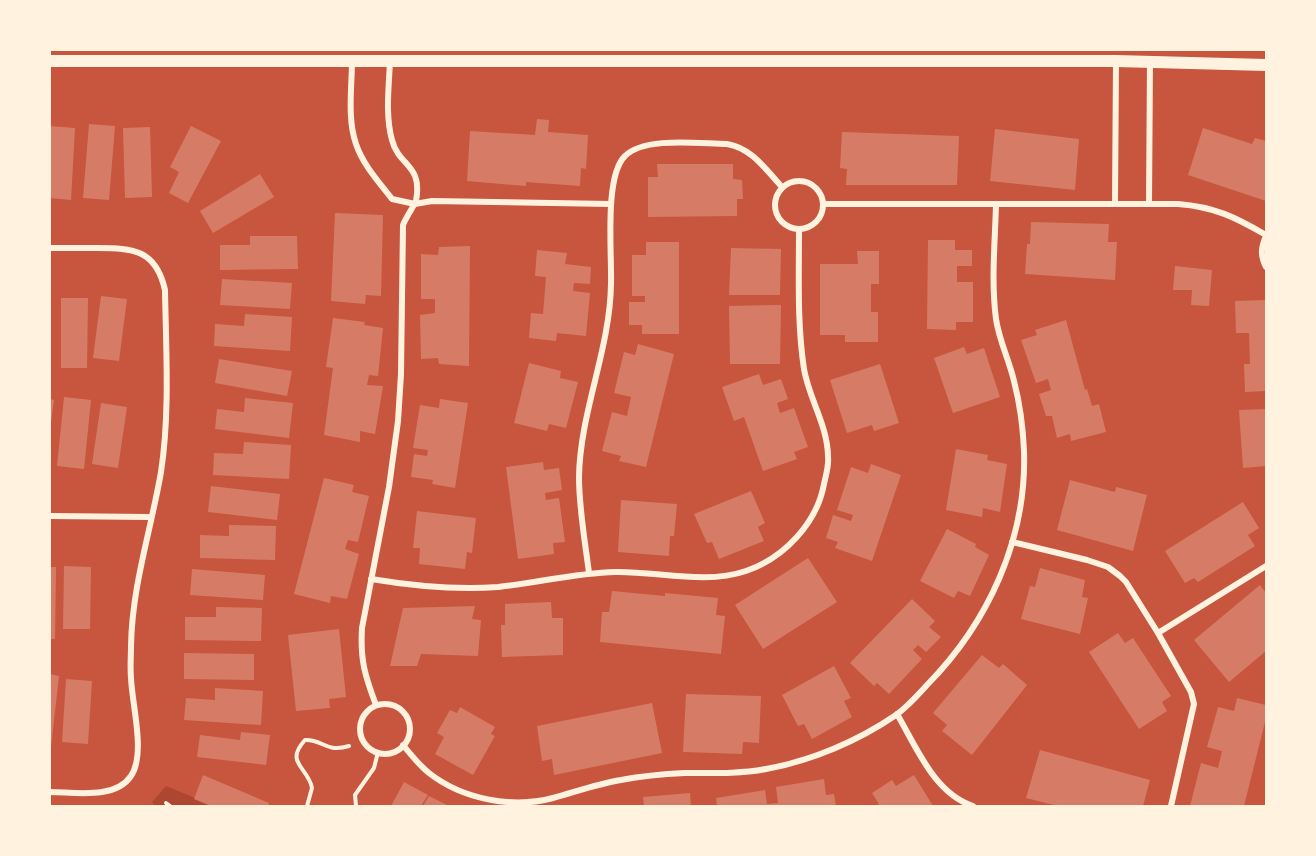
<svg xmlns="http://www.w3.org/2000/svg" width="1316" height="856" viewBox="0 0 1316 856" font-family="Commissioner,sans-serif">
	<rect width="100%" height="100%" fill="#c8553d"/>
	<path fill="#ae4732" d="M166 786 215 806H155L152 802Z"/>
	<g fill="#d67c66">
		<path d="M537 119 549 120 548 132 588 135 586 169 581 168 580 186 526 182V186L467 181 470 131 535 135Z"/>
		<path d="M89 124 115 126 109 200 83 198Z"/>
		<path d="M50 126 75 128 71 200 50 198Z"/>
		<path d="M191 126 221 141 188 203 169 193 179 172 170 167Z"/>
		<path d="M150 127 152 197 125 198 123 128Z"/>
		<path d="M1203 128 1252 144 1255 138 1266 141V201L1188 175Z"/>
		<path d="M995 129 1079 139 1075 190 990 181Z"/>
		<path d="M842 132 959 136 957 185H846L847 169 840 168Z"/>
		<path d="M657 164H733V179L742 180 743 199H737V216L648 217V177H658Z"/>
		<path d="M260 174 274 197 213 233 200 211Z"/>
		<path d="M335 213 383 215 381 296 366 295 365 304 331 301Z"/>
		<path d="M1031 222 1109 224 1108 242H1117L1115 280 1025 274 1027 244H1030Z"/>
		<path d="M250 236H297L298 269 220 270V245H250Z"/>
		<path d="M928 240H955V250H972V266H957V282H973V322H956V330L927 329Z"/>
		<path d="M646 242H679V334H642V325H629V302H645V296H632V255H646Z"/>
		<path d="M470 246 469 366 439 364 438 358 421 359 420 315 435 313V299H421V254L438 255 439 247Z"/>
		<path d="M731 248 781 249 780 295H729Z"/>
		<path d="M537 250 567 253 565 264 591 267 590 284 574 283 573 291 590 293 586 336 557 333 556 341 529 338 531 313 543 314 546 277 535 276Z"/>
		<path d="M857 251H879V284H871V312H878V342H845V335H820V264H858Z"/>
		<path d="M1175 266 1212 270 1209 306 1191 305 1192 290H1173Z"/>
		<path d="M222 279 292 283 290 309 220 305Z"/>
		<path d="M101 296 127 299 119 361 93 358Z"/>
		<path d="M61 298H88L87 368H61Z"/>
		<path d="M1266 300V391L1245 392 1244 364H1250L1249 333H1236L1235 301Z"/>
		<path d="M781 305 780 364H730L729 306Z"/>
		<path d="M245 314 292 317 290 351 214 346 215 324 244 326Z"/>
		<path d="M333 318 365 322 364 325 383 328 378 376 369 375 367 385 383 386 375 434 360 431V442L324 435 333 368 326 367Z"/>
		<path d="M1066 320 1085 390 1087 389 1092 406 1099 404 1106 432 1071 441 1070 434 1057 438 1052 416H1046L1039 394 1051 390 1048 379 1036 383 1021 340 1037 335 1035 330Z"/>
		<path d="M638 344 674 354 646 467 619 461 621 456 602 451 612 412 627 416 631 397 614 393 624 352 635 355Z"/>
		<path d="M964 347 967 354 984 348 1000 397 953 413 934 358Z"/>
		<path d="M219 359 292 371 287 396 215 383Z"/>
		<path d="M529 363 561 371 560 378 578 382 566 428 549 424 547 431 514 423Z"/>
		<path d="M880 364 899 423 874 431 872 425 847 433 830 380Z"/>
		<path d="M759 374 763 385 781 379 788 399 777 403 780 413 794 408 808 447 794 452 797 459 763 471 744 417 734 421 722 387Z"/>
		<path d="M64 397 91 400 84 469 57 466Z"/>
		<path d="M245 398 293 403 289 438 215 429 217 409 244 412Z"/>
		<path d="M50 399 54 400 51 423H50Z"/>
		<path d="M440 399 468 403 455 488 432 484 433 480 411 477 414 454 427 456 428 450 413 448 420 405 439 408Z"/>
		<path d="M101 403 127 407 118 468 92 464Z"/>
		<path d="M1266 409V466L1243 468 1239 410Z"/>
		<path d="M244 442 291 445 289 479 213 475 214 453 243 454Z"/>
		<path d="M956 449 988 455 987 460 1007 464 1000 512 983 508 982 517 946 510Z"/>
		<path d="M543 462 544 470 559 468 562 490 545 493 546 500 559 498 565 542 553 543 554 554 518 559 506 467Z"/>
		<path d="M871 464 901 475 872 561 835 548 838 542 826 538 833 515 851 521 853 515 837 510 851 467 868 473Z"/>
		<path d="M324 478 354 485 352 492 369 496 358 542 348 540 345 549 359 554 347 599 331 596 330 603 294 594Z"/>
		<path d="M1070 480 1115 492 1116 487 1147 495 1133 551 1057 530Z"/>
		<path d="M211 486 280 494 277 520 208 512Z"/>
		<path d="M751 491 765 523 758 527 764 541 719 559 712 542 707 543 694 514Z"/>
		<path d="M621 500 677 504 674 536H670L669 556 618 552Z"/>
		<path d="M1243 502 1259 528 1248 535 1255 546 1198 582 1194 578 1185 583 1165 551Z"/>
		<path d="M417 511 476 518 472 553 467 552 465 569 419 564 420 548H413Z"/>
		<path d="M229 525 276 526 275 560 200 558V535L229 536Z"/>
		<path d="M947 529 976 544 975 547 989 555 970 596 958 591 954 598 920 581Z"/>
		<path d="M808 558 837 602 763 649 735 605Z"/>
		<path d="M64 566 91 567 90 629H63Z"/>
		<path d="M50 567H56L55 639H50Z"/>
		<path d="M1040 568 1085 580 1082 597 1088 598 1080 634 1021 619 1030 586 1035 587Z"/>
		<path d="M192 569 265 575 263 600 190 595Z"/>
		<path d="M1260 585 1266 593V651L1229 682 1194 640Z"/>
		<path d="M612 591 665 596V593L718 598 716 615 725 616 721 654 600 642 602 612H609Z"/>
		<path d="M912 599 935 621 929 627 941 637 926 652 918 645 913 650 922 659 889 694 877 683 874 686 850 663Z"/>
		<path d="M551 602 552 618H563V655L502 657 501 625H505V604Z"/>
		<path d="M475 606 472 619 481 620 478 656 421 654 417 666H390L403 608Z"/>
		<path d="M216 607 262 608 261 641 185 640V617H216Z"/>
		<path d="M339 629 346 697 329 699 330 708 296 711 288 635Z"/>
		<path d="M1118 633 1125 643 1133 638 1171 696 1162 702 1167 711 1139 729 1089 652Z"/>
		<path d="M184 653 254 654V680L184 679Z"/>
		<path d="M982 655 999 668 1003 664 1027 685 972 755 942 731 947 725 933 713Z"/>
		<path d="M834 666 851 698 844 701 852 717 812 739 804 724 798 726 782 695Z"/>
		<path d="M50 674 59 676 51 747H50Z"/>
		<path d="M66 679 92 681 88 744 62 742Z"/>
		<path d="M215 688 263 691 261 725 184 720 186 698 215 700Z"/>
		<path d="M686 694 761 696 759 743 743 742 742 754 683 752Z"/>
		<path d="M1237 698 1266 705V718L1244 806H1190L1201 763 1218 768 1222 751 1207 747 1218 707 1234 711Z"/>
		<path d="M652 703 662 753 554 775 552 759 542 761 537 726Z"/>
		<path d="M460 707 495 727 491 734 495 736 473 775 435 754 444 737 437 733 450 710 457 713Z"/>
		<path d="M241 732 270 735 266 765 197 757 200 735 240 740Z"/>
		<path d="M1040 750 1150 780 1143 806H1058L1026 798Z"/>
		<path d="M203 775 269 803 268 806H211L194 799Z"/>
		<path d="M914 775 933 806H875L879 804 872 793 892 780 896 786Z"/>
		<path d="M824 779 826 795 834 794 836 806H717L716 798 765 790 767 804 778 803 776 787Z"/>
		<path d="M404 782 428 795 421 806H391Z"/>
		<path d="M690 793 691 806H644L643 797Z"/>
		<path d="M429 796 449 806H423Z"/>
	</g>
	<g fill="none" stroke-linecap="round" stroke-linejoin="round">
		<g stroke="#fff3e0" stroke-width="4">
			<path d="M166 803 170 806"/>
			<path d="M307 806 312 788C308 767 284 763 305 740 323 739 325 753 349 746"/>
			<path d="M356 806 355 795 374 768 378 752"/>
		</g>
		<g stroke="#fff3e0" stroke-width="6">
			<path d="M352 60C352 87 347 118 356 144 363 165 379 182 392 199L415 204 432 201 611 204"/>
			<circle cx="799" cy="205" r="24"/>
			<path d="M823 204H1178C1215 207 1235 217 1266 235"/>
			<path d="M1115 204 1116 61"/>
			<path d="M1149 204 1150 61"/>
			<path d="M1266 236C1261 248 1260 255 1266 267"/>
			<path d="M50 248C65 248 81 248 97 248 134 248 156 250 165 290 166 350 170 413 161 472 151 530 132 586 131 646 131 657 130 667 131 678 132 705 146 754 131 776 115 800 74 792 50 792"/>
			<path d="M50 516 150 517"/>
			<path d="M1012 542 1087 560 1108 567 1120 576 1126 582 1158 633 1191 692 1194 704 1171 806"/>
			<path d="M589 573C585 541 579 509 579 477 580 412 610 350 611 284 612 254 604 176 625 156 645 136 701 144 727 144 752 148 766 170 782 187"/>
			<path d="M371 579C413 586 456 590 498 587 537 583 575 573 615 572 657 571 705 585 746 571 784 558 817 523 824 484 826 475 829 465 828 457 828 426 809 399 804 369 797 323 799 276 799 229"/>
			<path d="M1158 633 1266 566"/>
			<circle cx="385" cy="729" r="25"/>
			<path d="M376 705C365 676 360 660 362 628L389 487 398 421 401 374 403 225C406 217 414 206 416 201 423 164 399 167 392 140 385 115 389 86 390 61"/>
			<path d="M897 714C917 748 934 793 973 806"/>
			<path d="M403 745C411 755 419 765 429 773 462 799 512 809 553 798 575 792 597 784 621 780 642 776 664 774 685 773 712 773 740 774 766 769 811 761 858 741 896 715 907 707 918 695 927 685 988 623 1027 539 1024 451 1023 428 1020 404 1014 381 1009 360 999 340 996 319 991 281 995 242 996 205"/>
		</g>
		<path stroke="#fff3e0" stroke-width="12" d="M50 61H1116L1266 65"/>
	</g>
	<rect width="1316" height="856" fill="none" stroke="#fff3e0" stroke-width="102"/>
</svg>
